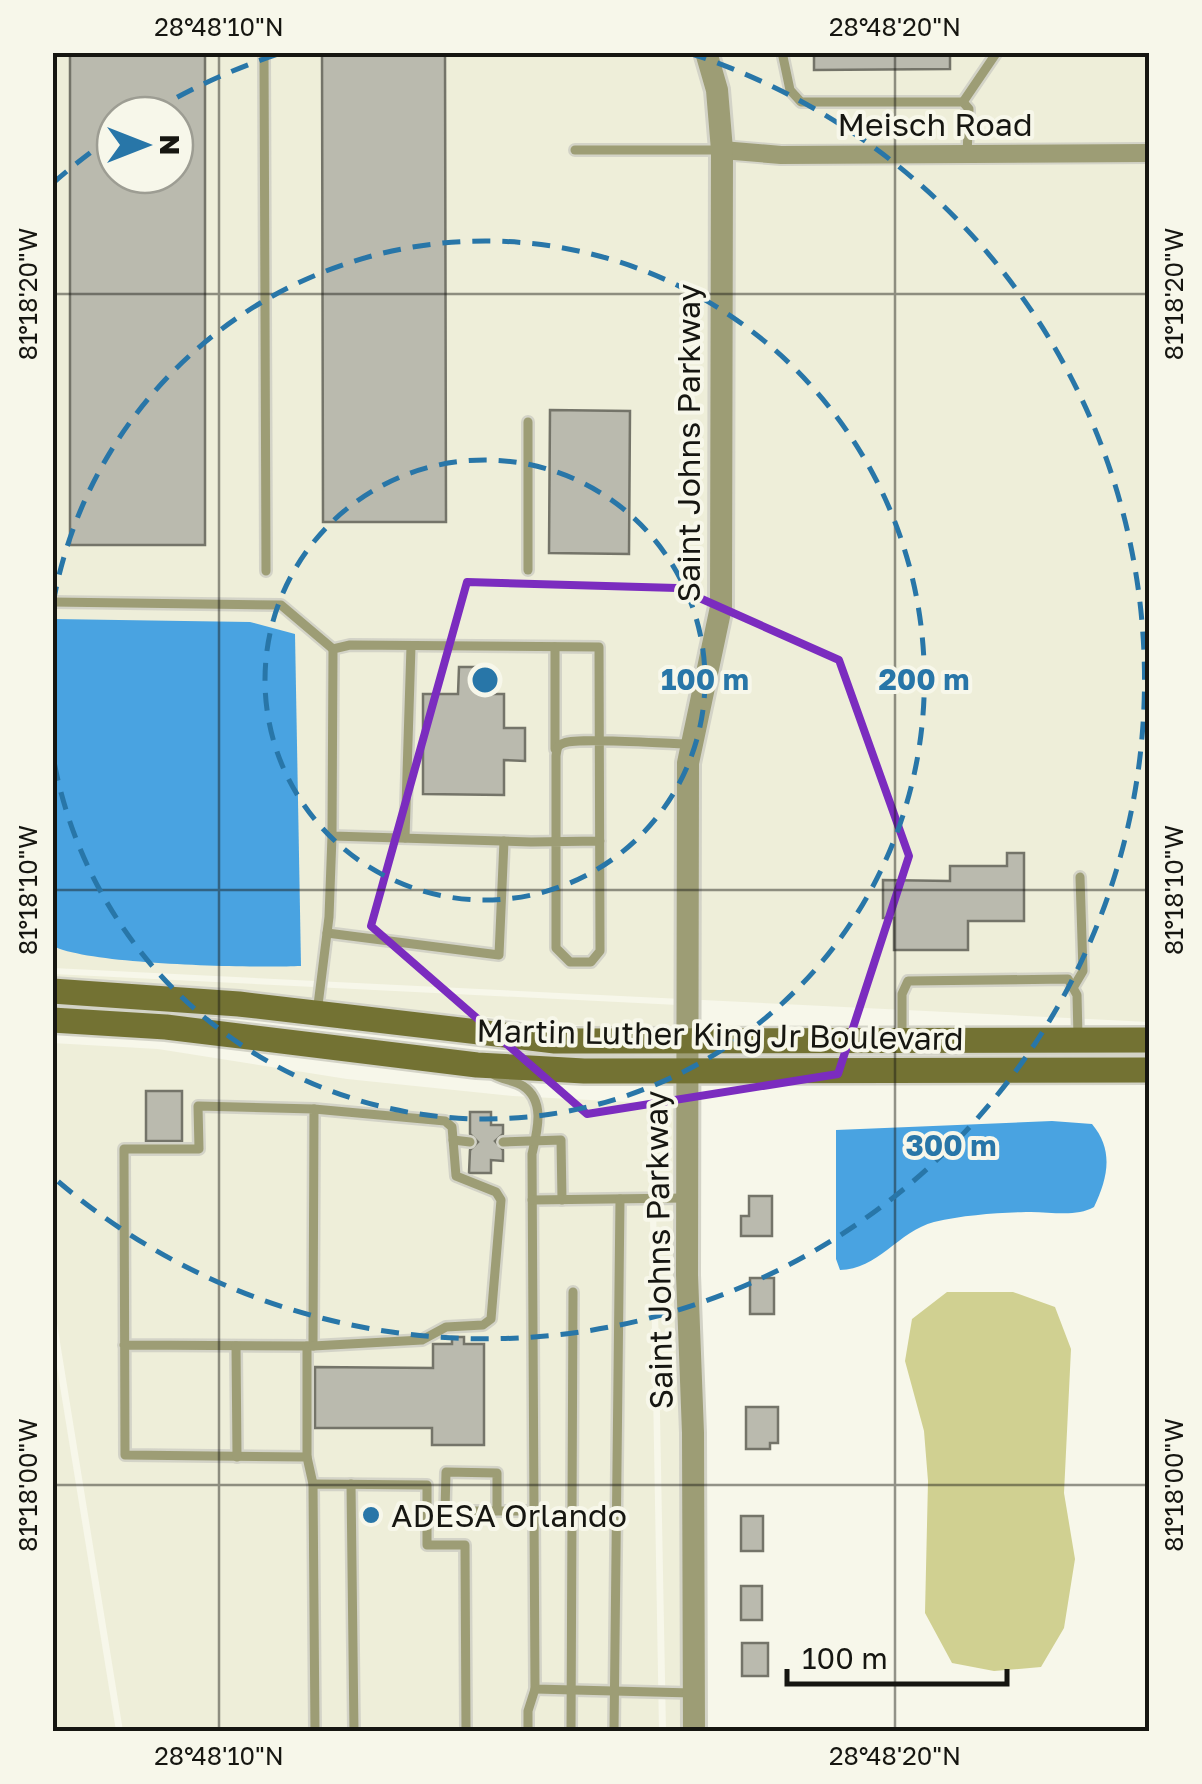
<svg xmlns="http://www.w3.org/2000/svg" width="1202" height="1784" viewBox="0 0 1202 1784" font-family="'Golos Text',sans-serif">
	<rect width="100%" height="100%" fill="#f7f7ea"/>
	<g fill="#eeeed9" fill-rule="evenodd">
		<path d="M52 53H1149V1022L53 968ZM115 115H175V175H115Z"/>
		<path d="M53 974 678 1005V1026L598 1027 53 978Z"/>
		<path d="M52 1043 158 1049 347 1079 513 1096 648 1103 659 1731H123L53 1299Z"/>
		<path d="M654 1099H678L685 1732 666 1731Z"/>
		<path d="M53 1343 116 1731H53Z"/>
	</g>
	<path fill="#d0d091" d="M947 1292H1013L1055 1307 1071 1349 1064 1493 1075 1559 1064 1628 1041 1667 994 1671 952 1663 925 1613 928 1481 924 1431 905 1361 912 1319Z"/>
	<g fill="#49a3e1">
		<path d="M53 619 250 622 295 634 301 966C253 968 90 965 53 946Z"/>
		<path d="M1052 1121 1092 1124C1114 1150 1108 1178 1094 1207 1075 1218 1048 1211 1026 1212 996 1213 964 1215 934 1222 899 1231 877 1270 840 1270L836 1259V1130Z"/>
	</g>
	<g fill="#babaae" stroke="#747469" stroke-width="2.5" fill-rule="evenodd">
		<path d="M70 52H205V545H70ZM115 115H175V175H115Z"/>
		<path d="M322 52H445L446 522H323Z"/>
		<path d="M814 52H950V69L814 70Z"/>
		<path d="M550 410 630 411 629 554 549 553Z"/>
		<path d="M459 667H484V694H504V728H525V761L504 760V795L423 794V694H458Z"/>
		<path d="M1007 853H1024V921H968V950H894V918H883V880L950 881V866H1007Z"/>
		<rect x="146" y="1091" width="36" height="50"/>
		<path d="M470 1112H491V1125H503V1134L495 1141 503 1150V1161L491 1160V1173H469L470 1150 478 1142 470 1134Z"/>
		<path d="M749 1196H772V1236H741V1216H749Z"/>
		<rect x="750" y="1278" width="24" height="36"/>
		<path d="M452 1337H464V1344H484V1445H432V1428H315V1367L433 1368V1344H452Z"/>
		<path d="M746 1407H778V1443H770V1449H746Z"/>
		<rect x="741" y="1516" width="22" height="35"/>
		<rect x="741" y="1586" width="21" height="34"/>
		<rect x="742" y="1643" width="26" height="33"/>
	</g>
	<g fill="none" stroke-linecap="round" stroke-linejoin="round">
		<g stroke="#d3d3c7" stroke-width="14">
			<g id="service">
				<path d="M264 52 266 571"/>
				<path d="M782 52 790 90 801 102H963L969 109 967 154"/>
				<path d="M963 102 997 52"/>
				<path d="M575 150H719"/>
				<path d="M528 422V570"/>
				<path d="M52 602 281 605 333 649"/>
				<path d="M555 647V749"/>
				<path d="M405 838 411 646"/>
				<path d="M600 841 531 842 332 836 333 649 350 645 599 647 600 951 591 962H570L556 948V756C557 749 557 745 564 743 581 737 667 744 690 744"/>
				<path d="M327 933 499 955 504 841"/>
				<path d="M1073 988 1083 971 1080 877"/>
				<path d="M317 1013 329 917 332 836"/>
				<path d="M902 1038V994L908 981 1068 979 1077 995 1078 1037"/>
				<path d="M493 1074C502 1080 514 1080 523 1086 546 1101 537 1132 532 1154L535 1689 692 1693"/>
				<path d="M453 1140 470 1142"/>
				<path d="M503 1142 561 1140 562 1200"/>
				<path d="M532 1200 684 1198"/>
				<path d="M124 1345 313 1346 314 1109 198 1106 199 1149H124L125 1455 307 1457 313 1484"/>
				<path d="M236 1346 237 1457"/>
				<path d="M307 1346V1457"/>
				<path d="M313 1346 422 1340 446 1327 483 1325 491 1319 501 1200 496 1192 456 1176 452 1127 445 1121 314 1109"/>
				<path d="M351 1484 354 1732"/>
				<path d="M497 1511V1473L446 1472 445 1511H532"/>
				<path d="M315 1732 313 1484 427 1485V1545H465L466 1732"/>
				<path d="M528 1732V1711L535 1689"/>
				<path d="M571 1732 573 1292"/>
				<path d="M614 1732 620 1199"/>
			</g>
		</g>
		<g stroke="#d3d3c7" stroke-width="22">
			<path id="minor" d="M722 150 781 155 1150 153"/>
		</g>
		<g stroke="#d3d3c7" stroke-width="28">
			<path id="tertiary" d="M694 1732 693 1433 687 1275 688 763 721 607 722 150 717 90 706 52"/>
		</g>
		<g stroke="#d3d3c7" stroke-width="30">
			<g id="secondary">
				<path d="M52 991 239 1004 555 1041 1150 1040"/>
				<path d="M52 1020 166 1027 477 1065 584 1071 1150 1070"/>
			</g>
		</g>
		<use href="#service" stroke="#9d9d75" stroke-width="9"/>
		<use href="#minor" stroke="#9d9d75" stroke-width="18"/>
		<use href="#tertiary" stroke="#9d9d75" stroke-width="22"/>
		<use href="#secondary" stroke="#737233" stroke-width="25"/>
	</g>
	<path fill="none" stroke="#7b2cbf" stroke-width="8" stroke-linejoin="round" d="M467 582 677 588 839 660 909 856 838 1074 587 1114 371 926Z"/>
	<path fill="none" stroke="#161611" stroke-width="2.5" stroke-opacity="0.45" d="M219 52V1732M895 52V1732M52 294H1150M52 890H1150M52 1485H1150"/>
	<g fill="none" stroke="#2876a8" stroke-width="5" stroke-dasharray="18 12">
		<circle cx="485" cy="680" r="220"/>
		<path d="M53 604A439 439 0 1 1 53 756"/>
		<path d="M53 183A659 659 0 0 1 112 137M151 112A659 659 0 0 1 281 53M689 53A659 659 0 1 1 53 1177"/>
	</g>
	<circle fill="#2876a8" stroke="#f7f7ea" stroke-width="4" cx="371" cy="1515" r="10"/>
	<g text-anchor="middle" dominant-baseline="central" stroke-width="8" stroke-linejoin="round" paint-order="stroke">
		<g font-size="32" fill="#161611" stroke="#f7f7ea">
			<text x="935" y="124">Meisch Road</text>
			<text transform="translate(688 443) rotate(-90)">Saint Johns Parkway</text>
			<text transform="translate(720 1034) rotate(1)">Martin Luther King Jr Boulevard</text>
			<text transform="translate(658 1250) rotate(-91)">Saint Johns Parkway</text>
		</g>
		<g font-size="32" fill="#161611" stroke="#f7f7ea" text-anchor="start">
			<text x="391" y="1515">ADESA Orlando</text>
		</g>
	</g>
	<circle cx="485" cy="680" r="15" fill="#2876a8" stroke="#f7f7ea" stroke-width="5"/>
	<g font-size="30" text-anchor="middle" font-weight="bold" fill="#2876a8" stroke="#f7f7ea" stroke-width="8" stroke-linejoin="round" paint-order="stroke">
		<text x="705" y="690">100 m</text>
		<text x="924" y="690">200 m</text>
		<text x="951" y="1156">300 m</text>
	</g>
	<rect width="1202" height="1784" fill="none" stroke="#f7f7ea" stroke-width="110"/>
	<g transform="translate(145 145) rotate(90)"><circle r="48" fill="#f7f7ea" stroke="#9d9d93" stroke-width="2.5"/>
	<path d="M0-8L18 38L0 25L-18 38Z" fill="#2876a8"/>
	<text y="-15" font-size="28" font-weight="bold" text-anchor="middle" fill="#161611">N</text>
	</g>
	<path d="M787 1669v15h220v-15" fill="none" stroke="#161611" stroke-width="5"/>
	<text x="802" y="1669" font-size="30" fill="#161611" stroke="#f7f7ea" stroke-width="8" paint-order="stroke">100 m</text>
	<rect x="55" y="55" width="1092" height="1674" fill="none" stroke="#161611" stroke-width="4"/>
	<g font-size="25" text-anchor="middle" fill="#161611">
		<text x="219" y="36">28°48'10"N</text>
		<text x="895" y="36">28°48'20"N</text>
		<text transform="translate(1174 294) rotate(-90)" y="9">81°18'20"W</text>
		<text transform="translate(28 294) rotate(-90)" y="9">81°18'20"W</text>
		<text transform="translate(1174 890) rotate(-90)" y="9">81°18'10"W</text>
		<text transform="translate(28 890) rotate(-90)" y="9">81°18'10"W</text>
		<text transform="translate(28 1485) rotate(-90)" y="9">81°18'00"W</text>
		<text transform="translate(1174 1485) rotate(-90)" y="9">81°18'00"W</text>
		<text x="219" y="1765">28°48'10"N</text>
		<text x="895" y="1765">28°48'20"N</text>
	</g>
</svg>
